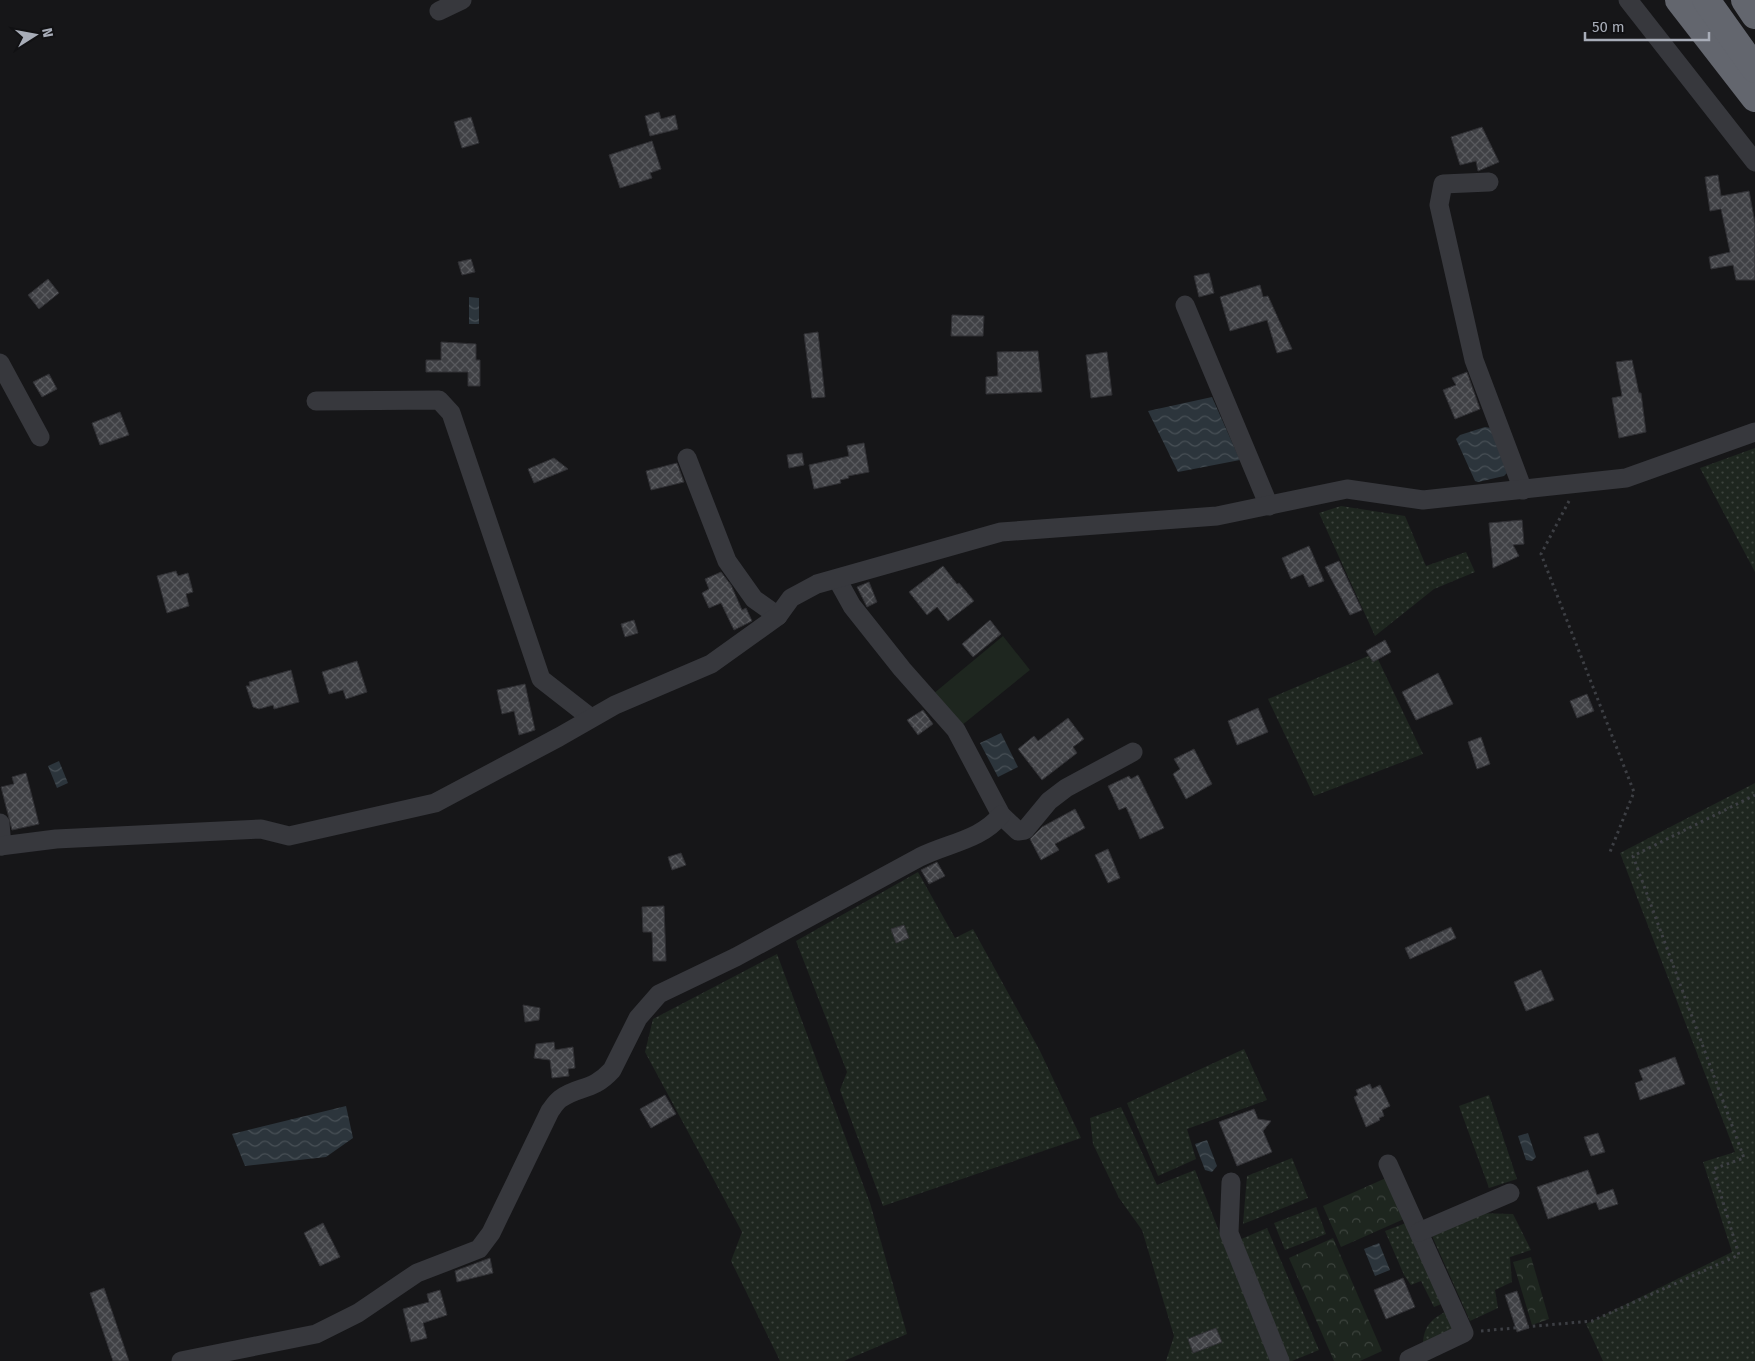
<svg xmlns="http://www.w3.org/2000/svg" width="1755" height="1361" viewBox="0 0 1755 1361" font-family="'Fira Sans',sans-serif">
	<defs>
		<pattern id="grass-dots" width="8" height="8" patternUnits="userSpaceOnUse" patternTransform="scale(1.25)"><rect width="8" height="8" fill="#1e261f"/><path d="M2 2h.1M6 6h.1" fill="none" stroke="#3c433d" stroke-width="1.8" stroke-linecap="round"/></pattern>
		<pattern id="forest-crowns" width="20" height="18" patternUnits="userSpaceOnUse" patternTransform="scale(1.25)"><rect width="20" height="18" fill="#1e261f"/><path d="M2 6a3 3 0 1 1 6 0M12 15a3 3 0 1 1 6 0" fill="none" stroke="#3c433d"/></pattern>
		<pattern id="water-waves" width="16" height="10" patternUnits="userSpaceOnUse" patternTransform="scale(1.25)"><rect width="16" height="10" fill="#2c353c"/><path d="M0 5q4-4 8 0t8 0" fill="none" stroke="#485056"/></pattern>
		<pattern id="building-cross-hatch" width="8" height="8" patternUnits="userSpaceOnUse" patternTransform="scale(1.25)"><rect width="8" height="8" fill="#404145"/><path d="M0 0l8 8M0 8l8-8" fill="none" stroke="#595a5e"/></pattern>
	</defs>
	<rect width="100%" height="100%" fill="#161618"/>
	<g fill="url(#grass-dots)">
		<path d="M1755 448V572L1700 468Z"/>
		<path d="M1341 506 1405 516 1426 566 1466 552 1475 572 1434 589 1375 636 1319 513Z"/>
		<path d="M1375 653 1423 754 1314 796 1268 699Z"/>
		<path d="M1755 783V1361H1603L1586 1324 1732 1252 1703 1162 1735 1152 1620 853Z"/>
		<path d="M918 872 955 938 973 929 1040 1051 1081 1138 883 1206 840 1090 847 1072 796 941Z"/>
		<path d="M777 954 870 1203 907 1334 844 1361H780L731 1261 742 1232 645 1052 653 1019Z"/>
		<path d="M1244 1049 1267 1100 1187 1129 1196 1159 1158 1176 1127 1103Z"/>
		<path d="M1489 1095 1517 1179 1489 1188 1459 1106Z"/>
		<path d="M1121 1107 1157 1185 1195 1170 1270 1361H1166L1174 1336 1142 1230 1119 1198 1093 1144 1090 1118Z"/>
		<path d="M1292 1158 1308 1198 1243 1224 1247 1176Z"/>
		<path d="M1316 1207 1326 1234 1285 1250 1274 1223Z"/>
		<path d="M1473 1213 1513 1214 1531 1250 1510 1257 1512 1282 1495 1290 1498 1308 1470 1321 1432 1236Z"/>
		<path d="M1406 1223 1444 1303 1434 1307 1421 1281 1411 1285 1404 1275 1385 1231Z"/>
		<path d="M1267 1228 1319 1350 1292 1361H1289L1239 1240Z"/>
		<path d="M1447 1311 1454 1329 1423 1343C1424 1326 1431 1319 1447 1311Z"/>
	</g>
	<g fill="url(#forest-crowns)">
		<path d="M1386 1178 1404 1219 1341 1247 1323 1206Z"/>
		<path d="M1333 1238 1382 1351 1360 1361H1334L1289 1258Z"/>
		<path d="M1531 1257 1549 1319 1532 1325 1513 1262Z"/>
	</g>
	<path fill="#1e261f" d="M1003 636 1030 670 961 726 933 694Z"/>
	<g fill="url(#water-waves)">
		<path d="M469 297 479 298V324H469Z"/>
		<path d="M1212 397 1240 460 1178 472 1148 411Z"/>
		<path d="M1485 427 1491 428 1507 473 1504 476 1478 482 1475 481 1456 439 1460 435Z"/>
		<path d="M1001 733 1018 767 998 777 980 743Z"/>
		<path d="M59 761 68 783 57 788 48 766Z"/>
		<path d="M346 1106 353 1138 326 1157 245 1166 232 1134Z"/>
		<path d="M1528 1133 1536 1157 1532 1161 1526 1160 1518 1136Z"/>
		<path d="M1207 1140 1217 1166 1212 1172 1205 1170 1195 1144Z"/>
		<path d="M1379 1243 1390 1270 1375 1276 1364 1249Z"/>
	</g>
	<g fill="url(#building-cross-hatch)" stroke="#303034">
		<path d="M659 112 661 119 675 115 678 129 650 136 645 116Z"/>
		<path d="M471 117 479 143 462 148 454 122Z"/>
		<path d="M1482 127 1499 162 1478 171 1476 161 1460 165 1451 137Z"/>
		<path d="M652 141 661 169 650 173 652 178 620 188 609 155Z"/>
		<path d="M1718 175 1721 196 1749 191 1755 223V280H1736L1733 265 1711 269 1709 257 1730 252 1721 209 1710 211 1705 177Z"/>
		<path d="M471 259 475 272 462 275 458 262Z"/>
		<path d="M1209 273 1214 293 1199 297 1194 276Z"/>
		<path d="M48 279 59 293 39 309 28 295Z"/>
		<path d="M1260 285 1263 297 1268 296 1292 349 1277 353 1267 320 1230 331 1220 297Z"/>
		<path d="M952 315 984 316 983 336H951Z"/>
		<path d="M818 332 825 397 812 398 804 334Z"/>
		<path d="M441 342 476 344V360H480V386H468V372H426V360H441Z"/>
		<path d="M1038 351 1042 392 986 394V377L998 376 997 352Z"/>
		<path d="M1107 352 1112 395 1091 398 1086 355Z"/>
		<path d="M1632 360 1639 393H1641L1646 432 1619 438 1612 398 1622 396 1616 362Z"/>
		<path d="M1467 372 1480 409 1455 419 1443 390 1456 385 1452 378Z"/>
		<path d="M49 374 57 389 42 397 33 382Z"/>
		<path d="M120 412 129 435 100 445 92 423Z"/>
		<path d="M864 443 869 472 848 476 849 478 840 480 841 483 814 489 809 465 849 456 847 446Z"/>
		<path d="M802 453 804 465 789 468 787 455Z"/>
		<path d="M554 458 568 469 534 483 528 469Z"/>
		<path d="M677 463 684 482 651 490 646 471Z"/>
		<path d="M1522 520 1524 544 1513 545 1519 556 1493 568 1489 523Z"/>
		<path d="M1309 546 1324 581 1309 587 1303 574 1291 579 1282 558Z"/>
		<path d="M1339 561 1362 610 1350 615 1325 567Z"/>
		<path d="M943 566 957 584 959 583 974 601 948 621 937 607 927 615 909 592Z"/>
		<path d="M176 571 178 576 188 573 193 592 186 594 189 606 167 613 157 576Z"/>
		<path d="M721 572 731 585 742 610 746 608 752 621 734 630 721 603 709 608 702 593 709 589 705 579Z"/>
		<path d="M869 582 877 602 867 607 857 587Z"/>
		<path d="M634 620 638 633 625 637 621 624Z"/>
		<path d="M990 620 1001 634 973 657 962 644Z"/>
		<path d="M1385 640 1391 652 1373 662 1366 651Z"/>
		<path d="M357 661 367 692 346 699 343 690 329 694 322 672Z"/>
		<path d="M291 670 299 702 274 709 273 705 259 709 253 707 246 686H250L249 682Z"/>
		<path d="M1438 673 1453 704 1416 720 1402 692Z"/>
		<path d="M525 684 535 730 519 735 514 711 502 714 497 690Z"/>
		<path d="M1587 694 1594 711 1577 718 1570 701Z"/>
		<path d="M1258 708 1268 732 1237 745 1228 721Z"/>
		<path d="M923 710 933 724 918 735 907 720Z"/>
		<path d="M1068 718 1084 739 1073 747 1077 753 1042 780 1018 749 1034 736 1038 741Z"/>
		<path d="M1481 737 1490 764 1477 769 1468 742Z"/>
		<path d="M1194 749 1212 784 1186 799 1173 774 1180 769 1174 759Z"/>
		<path d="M26 773 39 824 12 830 1 787 14 784 12 777Z"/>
		<path d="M1138 775 1164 828 1140 839 1126 807 1119 810 1108 786 1129 776 1131 779Z"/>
		<path d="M1075 809 1085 828 1055 844 1059 850 1041 860 1030 839 1042 827Z"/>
		<path d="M1108 849 1120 878 1108 883 1095 855Z"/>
		<path d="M681 853 686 865 672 870 668 857Z"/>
		<path d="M937 862 945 876 929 884 921 870Z"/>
		<path d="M664 906 666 961H653L652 932H643L642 907Z"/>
		<path d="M904 925 909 938 896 943 891 929Z"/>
		<path d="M1451 927 1456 938 1410 959 1405 948Z"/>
		<path d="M1541 970 1554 1000 1526 1011 1514 982Z"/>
		<path d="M523 1005 540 1008 539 1020 525 1022Z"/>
		<path d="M554 1042 555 1050 573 1047 575 1068 568 1069 569 1076 552 1078 550 1060 534 1058 536 1044Z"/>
		<path d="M1675 1057 1685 1084 1640 1100 1635 1083 1643 1080 1639 1070Z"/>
		<path d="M1370 1084 1372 1089 1380 1085 1390 1106 1382 1110 1384 1116 1379 1118 1380 1120 1366 1127 1354 1097 1358 1095 1356 1090Z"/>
		<path d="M665 1095 676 1114 651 1128 640 1109Z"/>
		<path d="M1254 1109 1258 1119 1271 1121 1263 1131 1272 1152 1237 1166 1219 1122Z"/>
		<path d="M1598 1133 1605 1152 1591 1156 1584 1137Z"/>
		<path d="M1588 1170 1597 1195 1613 1189 1618 1204 1599 1210 1596 1202 1548 1219 1537 1187Z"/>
		<path d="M323 1223 340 1257 320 1266 304 1233Z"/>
		<path d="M490 1258 493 1273 457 1282 455 1271Z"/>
		<path d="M1403 1278 1415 1307 1386 1319 1374 1290Z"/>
		<path d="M104 1288 129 1361H113L90 1293Z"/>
		<path d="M440 1290 447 1315 423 1323 427 1338 411 1342 403 1309 429 1302 427 1294Z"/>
		<path d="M1517 1291 1529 1328 1517 1332 1505 1295Z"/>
		<path d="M1216 1328 1222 1342 1193 1353 1188 1339Z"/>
	</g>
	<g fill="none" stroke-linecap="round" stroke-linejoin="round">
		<g stroke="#3d3f44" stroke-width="3" stroke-dasharray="2.5 4" stroke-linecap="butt">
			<path d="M1569 501 1541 554 1634 792 1610 852"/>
			<path d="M1481 1331 1592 1321 1739 1255 1713 1169 1744 1158 1633 856 1755 795"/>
		</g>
		<g stroke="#37383d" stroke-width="19">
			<path d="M1628 0 1755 162"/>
			<path d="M439 11 462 0"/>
			<path d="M1489 182 1443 184 1439 205 1474 360 1523 490"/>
			<path d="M1185 305 1269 506"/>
			<path d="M0 363 40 437"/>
			<path d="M316 401 439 400 451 413 541 679 591 718"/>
			<path d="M687 458 727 561 754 599 778 616"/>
			<path d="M837 579 852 606 902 669 956 730 1001 815 1018 831 1025 830 1049 801 1066 788 1133 752"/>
			<path d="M0 823 2 846"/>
			<path d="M0 846 56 839 261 829 289 836 435 803 559 737 615 705 711 664 778 616 791 598 817 584 1001 532 1217 516 1347 489 1423 500 1626 478 1755 432"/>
			<path d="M1388 1164 1464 1333 1409 1359 1410 1361"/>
			<path d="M1231 1182 1229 1233 1280 1361"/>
			<path d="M1419 1232 1510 1193"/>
			<path d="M181 1361 316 1334 358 1313 417 1273 479 1249 491 1233 550 1111C553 1107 556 1102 560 1099 579 1085 592 1092 612 1070L638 1018 659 994 736 957 920 857C948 843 981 840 1001 815"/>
		</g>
		<g stroke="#63666e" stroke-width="28">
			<path d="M1679 0 1755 98"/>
			<path d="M1706 0 1755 69"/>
			<path d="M1745 0 1755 15"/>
		</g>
	</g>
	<g transform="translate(35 35) rotate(79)" stroke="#111113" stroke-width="4" paint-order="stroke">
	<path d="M0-4L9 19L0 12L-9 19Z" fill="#a8adb8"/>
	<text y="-8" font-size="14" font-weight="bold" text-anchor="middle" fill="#a8adb8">N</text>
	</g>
	<path d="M1585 32v8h124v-8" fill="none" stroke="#a8adb8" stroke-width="2.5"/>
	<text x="1592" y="32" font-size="15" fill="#a8adb8" stroke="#111113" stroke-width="4" paint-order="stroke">50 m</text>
</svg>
